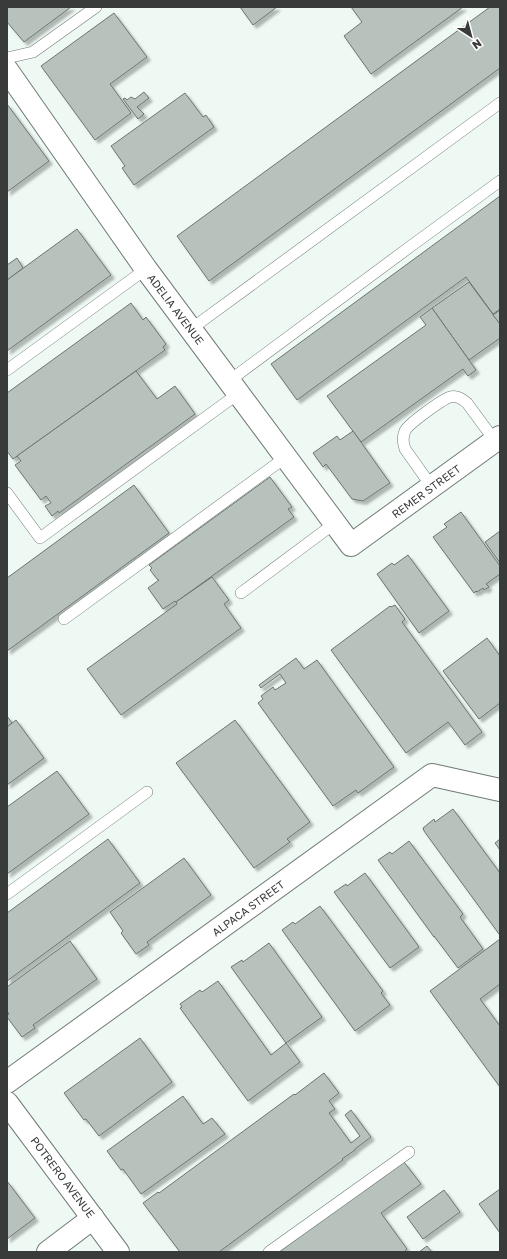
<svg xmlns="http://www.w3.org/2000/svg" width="507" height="1259" viewBox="0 0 507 1259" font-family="'Golos Text',sans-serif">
	<defs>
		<filter id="shadow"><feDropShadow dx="3.5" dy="3.5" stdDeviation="1" flood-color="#0004"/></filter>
	</defs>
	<rect width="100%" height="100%" fill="#eff9f4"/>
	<g fill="#b8c2bd" stroke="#6d7571" filter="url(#shadow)">
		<path d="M7 7H71L24 42 7 22Z"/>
		<path d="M240 7H277L253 25Z"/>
		<path d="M351 7H463L371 74 344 36 362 22Z"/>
		<path d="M490 7H500V68L209 281 177 236Z"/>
		<path d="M114 13 147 57 110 84 131 113 95 140 41 66Z"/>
		<path d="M144 92 149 98 137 107 144 114 138 119 123 99 125 98 127 100 131 97 135 99Z"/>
		<path d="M185 93 203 117 206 115 214 127 134 185 122 168 125 166 111 146Z"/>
		<path d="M7 104 49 161 7 192Z"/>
		<path d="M500 196V309L493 314 466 277 297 400 271 364Z"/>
		<path d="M77 229 111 275 7 351V280Z"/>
		<path d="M17 258 23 268 7 280V265Z"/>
		<path d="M469 282 500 324V338L469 360 432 308Z"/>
		<path d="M131 303 143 320 146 317 166 344 163 347 165 350 13 459 7 451V393Z"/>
		<path d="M432 308 476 370 468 376 463 369 361 442 327 396 426 325 420 317Z"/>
		<path d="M500 310V324L493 315Z"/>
		<path d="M136 371 157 399 175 386 195 414 59 513 58 511 52 516 45 506 51 503 46 496 41 500 15 465 21 461 17 456Z"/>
		<path d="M353 431 390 483 363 501 352 499 326 464 323 467 313 453 337 436 340 440Z"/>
		<path d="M270 477 292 507 288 509 294 517 176 602 175 601 163 609 148 588 159 580H158L150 570 152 568 149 565Z"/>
		<path d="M134 485 169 533 7 651V578Z"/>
		<path d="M461 512 500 566V574L486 584 489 587 484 590 483 588 477 592 476 591 474 593 433 537 447 527 444 524Z"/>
		<path d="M500 531V563L485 542Z"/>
		<path d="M408 555 449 611 419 633 377 574 392 563 394 565Z"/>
		<path d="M212 577 229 600 224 604 241 628 121 715 87 669 177 604 176 602Z"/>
		<path d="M395 605 405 619 402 622 482 732 465 745 448 722 406 753 331 650 390 606 391 607Z"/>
		<path d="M487 638 500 656V703L479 719 443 671Z"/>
		<path d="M296 658 304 669 317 660 394 767 358 793 356 790 333 806 258 703 263 699 261 696 273 687 275 690 286 683 280 674 261 688 259 685Z"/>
		<path d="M7 716 12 723 7 727Z"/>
		<path d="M16 720 44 758 7 785V727Z"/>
		<path d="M235 720 310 822 287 839 290 842 254 868 176 763Z"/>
		<path d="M57 771 89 814 7 874V807Z"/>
		<path d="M453 809 500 873V933L499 934 424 831 423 828 434 819 435 822Z"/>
		<path d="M108 839 140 883 7 981V913Z"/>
		<path d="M500 839V850L495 843Z"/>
		<path d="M409 841 463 914 460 917 483 949 458 968 434 936V937L378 860 390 852 392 854Z"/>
		<path d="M184 858 211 895 147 942 149 945 136 954 121 933 123 931 110 912Z"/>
		<path d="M365 873 419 947 390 968 334 892 346 884 347 886Z"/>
		<path d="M320 906 383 991 381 993 390 1005 355 1031 282 930 293 922 295 924Z"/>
		<path d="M500 939V984L480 999 500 1026V1087L430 991Z"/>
		<path d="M70 941 97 979 33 1025 35 1028 22 1037 7 1017V1015L9 1014 7 1011V987Z"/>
		<path d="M269 943 322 1017 286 1043 231 967 242 960 243 962Z"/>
		<path d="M218 981 271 1055 286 1043 300 1062 248 1101 180 1008 182 1007 180 1004 200 990 202 992Z"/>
		<path d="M140 1038 172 1082 99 1136 86 1119 84 1120 64 1093Z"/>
		<path d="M324 1073 339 1093 329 1101 335 1109 329 1113 351 1143 360 1136 345 1115 351 1110 371 1137 355 1149V1150L342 1159 343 1160 219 1252H180L143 1203 158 1192 159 1193 294 1094 295 1095Z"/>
		<path d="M183 1096 203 1124 212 1118 225 1134 141 1194 123 1169 121 1170 107 1151Z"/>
		<path d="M404 1162 421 1184 381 1213 407 1249 404 1252H279L364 1190V1191Z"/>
		<path d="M7 1181 35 1218 7 1239Z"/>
		<path d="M500 1189V1233L479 1204Z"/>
		<path d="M444 1190 460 1212 423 1239 407 1217Z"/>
		<path d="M427 1246 432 1252H419Z"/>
	</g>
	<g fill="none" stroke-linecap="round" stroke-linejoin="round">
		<g stroke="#717a75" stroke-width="12">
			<g id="lane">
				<path d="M7 58 33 52 96 7"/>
				<path d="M191 329 500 103"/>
				<path d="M7 370 146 269"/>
				<path d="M229 381 411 246 500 181"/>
				<path d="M432 487 405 449C403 443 402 437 405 431 408 424 443 399 450 397 457 395 462 399 467 403L495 441"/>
				<path d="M7 493 40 538 239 393"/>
				<path d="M241 593 335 523"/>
				<path d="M64 619 286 457"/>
				<path d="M7 894 147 792"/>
				<path d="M269 1252 409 1152"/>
			</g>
		</g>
		<g stroke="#717a75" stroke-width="24">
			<g id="street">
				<path d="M7 70 146 269 351 545 500 437"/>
				<path d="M7 1082 432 775 500 790"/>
				<path d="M48 1252 93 1218"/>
			</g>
		</g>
		<g stroke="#717a75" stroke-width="24">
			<path id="secondary" d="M7 1103 118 1252"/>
		</g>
		<use href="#lane" stroke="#fff" stroke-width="11"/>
		<use href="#street" stroke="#fff" stroke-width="22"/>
		<use href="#secondary" stroke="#fff" stroke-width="22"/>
	</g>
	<g text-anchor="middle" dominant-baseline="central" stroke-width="4" stroke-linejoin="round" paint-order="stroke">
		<g font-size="11" fill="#383b39" stroke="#fff">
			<text transform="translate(176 309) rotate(53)">ADELIA AVENUE</text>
			<text transform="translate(426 491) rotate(-36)">REMER STREET</text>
			<text transform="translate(248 908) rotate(-36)">ALPACA STREET</text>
			<text transform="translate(63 1177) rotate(53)">POTRERO AVENUE</text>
		</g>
	</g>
	<rect width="507" height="1259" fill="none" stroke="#383b39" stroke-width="16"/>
	<g transform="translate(471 36) rotate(144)" stroke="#ffffff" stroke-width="3" paint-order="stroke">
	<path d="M0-3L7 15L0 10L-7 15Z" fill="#383b39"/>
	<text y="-6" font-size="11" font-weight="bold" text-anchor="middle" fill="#383b39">N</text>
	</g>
</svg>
